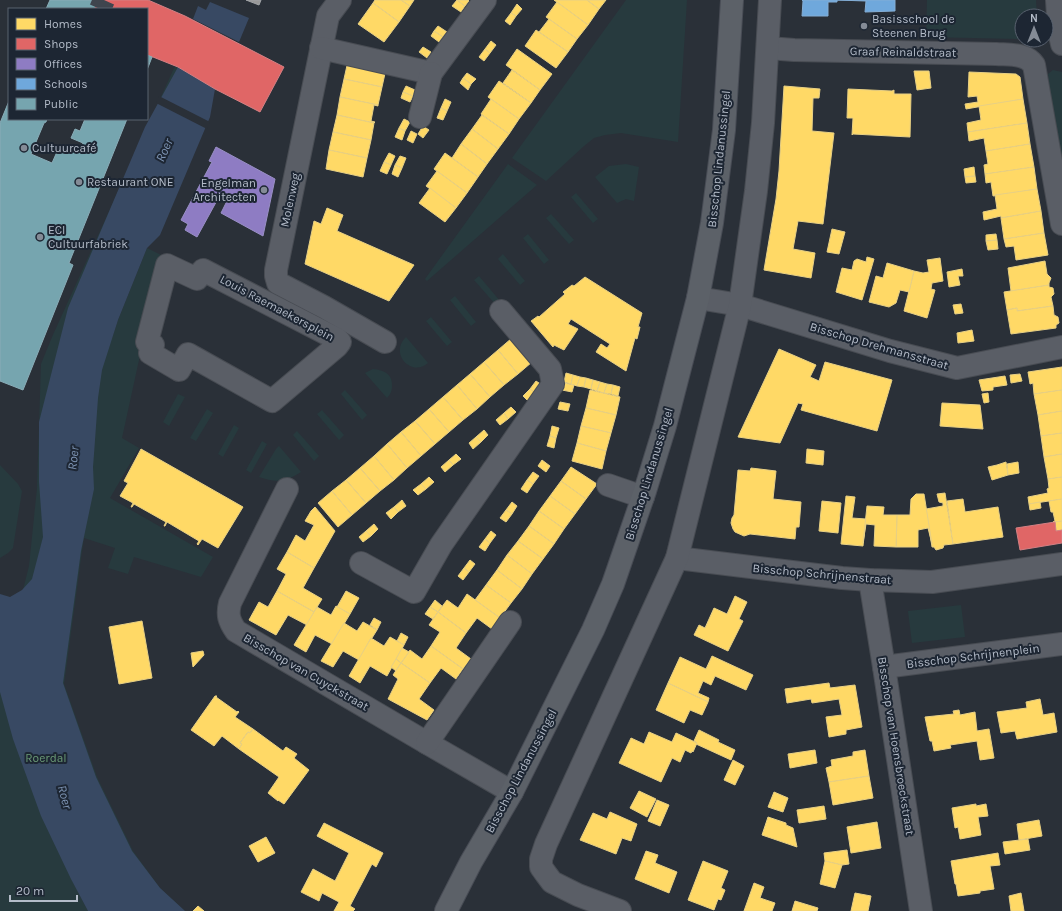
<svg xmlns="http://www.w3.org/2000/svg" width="1062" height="911" viewBox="0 0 1062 911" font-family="Karla,sans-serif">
	<rect width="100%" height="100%" fill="#2a3038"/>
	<g fill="#273a3e">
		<path d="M626 0H687L678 142 621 133 605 135 594 138 584 146 546 181 512 158Z"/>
		<path d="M927 0H1036L1037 16H1022V39L926 37Z"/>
		<path d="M175 66 221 75 117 314 112 338 118 320 147 248 169 259 156 282 122 438 139 448 110 498 213 557 201 577 134 557 128 574 108 568 115 548 84 538 82 551 64 684 97 777 133 851 160 888 185 911H100L72 880 88 911H0V598L5 602 23 590 29 566 37 488 41 364 52 337Z"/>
		<path d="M1053 70 1062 72V176L1051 102 1048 74Z"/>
		<path d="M508 164 537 185 427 281 425 279Z"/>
		<path d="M626 164 639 167 634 201 626 199 617 203 595 177 609 166Z"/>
		<path d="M576 193 598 219 593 223 571 197Z"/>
		<path d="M551 214 574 240 569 244 546 218Z"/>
		<path d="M528 234 549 260 544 264 523 238Z"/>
		<path d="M503 254 525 281 520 285 498 259Z"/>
		<path d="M479 276 500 301 496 305 474 280Z"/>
		<path d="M455 296 476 322 471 326 450 300Z"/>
		<path d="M431 317 452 342 447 346 426 321Z"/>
		<path d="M406 337 428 363C411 378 389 353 406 337Z"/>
		<path d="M373 369C384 370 393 374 392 387 392 391 390 395 387 398L365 373Z"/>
		<path d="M345 390 367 415 362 420 341 394Z"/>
		<path d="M178 394 185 397 169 426 163 422Z"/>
		<path d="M207 409 213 413 196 441 190 438Z"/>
		<path d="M322 410 344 435 339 440 317 414Z"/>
		<path d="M234 425 239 428 223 457 218 454Z"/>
		<path d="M297 431 319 456 314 461 293 435Z"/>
		<path d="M262 441 267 444 251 473 246 470Z"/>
		<path d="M279 446 301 472C286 482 276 483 259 477L276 449Z"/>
		<path d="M0 465 18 484 22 491 13 548 8 553 0 558Z"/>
		<path d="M961 605 965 637 912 643 908 611Z"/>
	</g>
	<g fill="#384963">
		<path d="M210 2 249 18 239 42 193 19 198 6 206 10Z"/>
		<path d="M178 67 215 89 210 117 160 235 147 248 118 320 102 370 98 398 94 454 93 467 94 489 81 551 63 683 96 777 132 851 160 888 185 911H88L71 879 41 816 13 739 0 692V594L10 597 22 590 32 579 43 537 39 482V422L68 308 145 127Z"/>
	</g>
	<path fill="#2a3038" d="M159 96 210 122 207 129 156 103Z"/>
	<g fill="#ffd966" stroke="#e8d084">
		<path d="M375 0H401L410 6 399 22 373 3Z"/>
		<path d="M401 0H414L410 6Z"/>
		<path d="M457 0 465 6 461 12 452 6Z"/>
		<path d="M457 0H468L469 1 465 6Z"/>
		<path d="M554 0H587L599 9 588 25Z"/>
		<path d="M587 0H606L599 9Z"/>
		<path d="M557 2 588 25 577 39 546 17Z"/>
		<path d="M373 3 399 22 384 42 358 24Z"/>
		<path d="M517 4 522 9 516 16 511 13Z"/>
		<path d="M511 13 516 16 510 25 505 21Z"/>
		<path d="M549 19 577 39 568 52 539 32Z"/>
		<path d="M438 26 447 32 443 37 434 31Z"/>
		<path d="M536 30 568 52 556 68 525 46Z"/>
		<path d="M434 31 443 37 439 42 431 36Z"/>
		<path d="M491 41 496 45 490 53 485 49Z"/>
		<path d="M423 47 431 52 427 58 419 52Z"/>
		<path d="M485 49 490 53 484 61 479 57Z"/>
		<path d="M517 49 552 74 540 90 506 65Z"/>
		<path d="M348 61 386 69 382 87 344 79Z"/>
		<path d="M512 70 540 90 531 103 503 83Z"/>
		<path d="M914 71H929L931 88 917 90Z"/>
		<path d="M969 72 1016 74 1020 77 1023 99 966 109 965 104 978 102 977 96 968 97Z"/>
		<path d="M467 73 476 79 471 84 463 78Z"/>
		<path d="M463 78 471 84 468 90 460 83Z"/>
		<path d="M344 79 382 87 378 105 340 97Z"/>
		<path d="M499 81 531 103 519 119 488 97Z"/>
		<path d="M406 86 415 90 413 96 403 92Z"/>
		<path d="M784 86 820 89 819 98H813L812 131 834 133 823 224 798 221 793 249 815 253 811 278 764 270 776 199 779 171Z"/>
		<path d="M848 89 892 91 894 90V94H911L910 137 853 134 852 135 853 118H847Z"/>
		<path d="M403 92 413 96 410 102 401 98Z"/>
		<path d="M340 97 378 105V106L374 105 371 121 375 122 374 123 337 115Z"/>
		<path d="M445 99 451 102 447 111 441 108Z"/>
		<path d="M491 99 519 119 509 134 481 114Z"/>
		<path d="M1023 99 1027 123 968 132 967 123 981 120 979 106Z"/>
		<path d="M441 108 447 111 443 120 437 118Z"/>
		<path d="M337 115 374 123 371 140 333 132Z"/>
		<path d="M482 115 509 134 498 149 472 129Z"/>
		<path d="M404 119 410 122 405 131 399 128Z"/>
		<path d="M1027 123 1030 144 986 151 984 138 969 141 968 132Z"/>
		<path d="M423 126 429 130 423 138 418 134Z"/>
		<path d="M399 128 405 131 402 140 395 137Z"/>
		<path d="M472 129 498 149 487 164 461 144Z"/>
		<path d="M411 131 417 134 413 143 407 140Z"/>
		<path d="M333 132 371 140 367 158 329 150Z"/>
		<path d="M461 144 487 164 478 177 452 158Z"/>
		<path d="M1030 144 1034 167 985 174 984 165 988 164 986 151Z"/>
		<path d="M329 150 367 158 363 177 326 169Z"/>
		<path d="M389 153 395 156 391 165 384 162Z"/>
		<path d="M445 153 478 177 467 193 434 169Z"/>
		<path d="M400 156 406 158 402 168 395 165Z"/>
		<path d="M384 162 391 165 387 174 380 171Z"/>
		<path d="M395 165 402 168 398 177 392 174Z"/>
		<path d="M974 167 975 176 965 177 964 169Z"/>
		<path d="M1034 167 1037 189 993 196 991 182 986 183 985 174Z"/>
		<path d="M437 171 467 193 456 208 426 186Z"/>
		<path d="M975 176 976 182 966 183 965 177Z"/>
		<path d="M430 188 456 208 445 222 419 203Z"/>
		<path d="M1037 189 1041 211 1001 218V216L984 220 983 212 997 209 995 195Z"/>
		<path d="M327 208 343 215 337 231 414 265 389 301 305 264 314 221 321 224Z"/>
		<path d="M1041 211 1044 233 1004 239 1001 218Z"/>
		<path d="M832 229 845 232 839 254 827 252Z"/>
		<path d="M1044 233 1048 255 1016 260 1014 246 1006 247 1004 239Z"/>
		<path d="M996 234 997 240 986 241V235Z"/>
		<path d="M997 240 998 249 988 250 986 241Z"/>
		<path d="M867 257 874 259 862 300 836 292 842 268 852 270 854 261 857 259 866 262Z"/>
		<path d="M940 258 943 281 932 283 931 289 935 290 927 318 904 311 914 271 923 273 929 272 927 260Z"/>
		<path d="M1045 261 1047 274 1051 278 1049 283V285L1011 291 1008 268Z"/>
		<path d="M887 263 914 271 909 292 900 290 896 303 889 307 869 302 876 276 883 278Z"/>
		<path d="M962 269 963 276H958L960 285 949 287 947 272Z"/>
		<path d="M585 277 642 313 638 327H640L637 339 635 338 626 371 596 352 601 344 607 348 610 344 571 319 568 324 578 329 564 350 554 345 553 347 531 321 538 316 539 317 565 294 563 292 572 285 574 286Z"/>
		<path d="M1049 285V287L1053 288 1054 294 1051 297 1053 306 1017 311V308L1007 310 1004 292Z"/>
		<path d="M961 304 963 313 955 314 953 305Z"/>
		<path d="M1053 306 1054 315 1058 317 1059 323 1056 325V328L1011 334 1007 310 1017 308V311Z"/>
		<path d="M972 330 974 341 958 343 957 333Z"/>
		<path d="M512 338 532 362 518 374 498 350Z"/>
		<path d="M779 349 816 365 810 377 819 381 825 362 892 380 877 431 801 410 803 404 798 403 780 443 738 437Z"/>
		<path d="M498 350 518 374 504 385 484 362Z"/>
		<path d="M484 362 504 385 490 397 470 374Z"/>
		<path d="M1062 367V390L1034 394 1033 383 1030 384 1028 372Z"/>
		<path d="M566 373 573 375 571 384 564 382Z"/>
		<path d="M470 374 490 397 477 409 457 385Z"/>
		<path d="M1020 374 1022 381 1011 383 1010 375Z"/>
		<path d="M573 375 580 377 577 386 571 384Z"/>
		<path d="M1005 376 1007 385 993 387V390L982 391 979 380Z"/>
		<path d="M580 377 586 378 584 387 577 386Z"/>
		<path d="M586 378 593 380 591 389 584 387Z"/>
		<path d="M593 380 600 382 597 391 591 389Z"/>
		<path d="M536 381 542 385 535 393 530 389Z"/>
		<path d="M600 382 607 384 604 393 597 391Z"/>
		<path d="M564 383 574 385 572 392 562 390Z"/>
		<path d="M607 384 613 385 611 394 604 393Z"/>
		<path d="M457 385 477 409 463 420 443 397Z"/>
		<path d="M613 385 620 387 618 396 611 394Z"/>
		<path d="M530 389 535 393 528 401 523 396Z"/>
		<path d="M590 390 620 397 616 415 586 408Z"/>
		<path d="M1062 390V411L1038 415 1034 394Z"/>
		<path d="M988 393 989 402 984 403 982 394Z"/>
		<path d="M443 397 463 420 449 432 429 409Z"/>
		<path d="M560 402 570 404 568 411 558 409Z"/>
		<path d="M942 403 980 405 983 429 940 426Z"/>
		<path d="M511 407 516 412 508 419 504 413Z"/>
		<path d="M586 408 616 415 611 433 581 426Z"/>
		<path d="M429 409 449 432 435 444 415 421Z"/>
		<path d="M1062 411V433L1041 436 1038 415Z"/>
		<path d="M504 413 508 419 500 425 496 420Z"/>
		<path d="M415 421 435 444 421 456 401 432Z"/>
		<path d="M552 426 559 428 556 438 550 436Z"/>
		<path d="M581 426 611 433 606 451 577 443Z"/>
		<path d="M484 430 488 435 481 442 476 437Z"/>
		<path d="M401 432 421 456 407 468 387 444Z"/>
		<path d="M1062 433V454L1044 457 1041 436Z"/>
		<path d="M550 436 556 438 554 448 547 446Z"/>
		<path d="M476 437 481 442 473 449 469 443Z"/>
		<path d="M577 443 606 451 602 469 572 461Z"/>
		<path d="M387 444 407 468 394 480 374 456Z"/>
		<path d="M141 449 243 507 218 548 202 539 198 545 197 544 199 541 167 522 165 526H164L166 522 134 504 132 507H131L133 503 120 496 128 483 124 481Z"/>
		<path d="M807 449 824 451 823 465 806 463Z"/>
		<path d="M456 454 461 459 453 465 449 460Z"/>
		<path d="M1062 454V477L1048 479 1044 457Z"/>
		<path d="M374 456 394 480 380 491 360 468Z"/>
		<path d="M449 460 453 465 445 472 441 467Z"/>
		<path d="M542 460 550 466 546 472 538 466Z"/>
		<path d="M1006 462 1008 475 992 480 988 467 997 465Z"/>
		<path d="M1018 462 1019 473 1008 475 1007 464Z"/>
		<path d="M571 467 597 484 586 499 561 481Z"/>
		<path d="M360 468 380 491 366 503 346 480Z"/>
		<path d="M751 468 776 471 773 499 801 502 799 527H796L795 539 750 534 744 536 735 532 733 529 731 523 732 518 734 515 738 470 750 471Z"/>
		<path d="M533 472 539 476 533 484 527 480Z"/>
		<path d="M429 477 434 482 426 489 421 484Z"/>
		<path d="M1062 477V499L1029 504 1028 497 1048 493 1047 489 1049 488 1048 479Z"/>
		<path d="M346 480 366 503 352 515 332 491Z"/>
		<path d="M527 480 533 484 527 493 521 489Z"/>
		<path d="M561 481 586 499 575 514 550 496Z"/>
		<path d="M421 484 426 489 418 495 413 490Z"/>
		<path d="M332 491 352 515 338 527 318 503Z"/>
		<path d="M945 493 953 544 944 545 943 548 936 550 934 547H932L926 509 943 506V503L939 502 937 494Z"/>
		<path d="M916 494H924L932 544 928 528 918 530V547H896L897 515H910L911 499Z"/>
		<path d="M550 496 575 514 564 529 539 511Z"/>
		<path d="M846 496 855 497 852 518 866 519 863 546 841 544Z"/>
		<path d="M963 499 965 512 998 507 1003 537 953 544 947 501Z"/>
		<path d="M1062 499V521L1054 522H1053L1055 521 1053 512H1051L1049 501Z"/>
		<path d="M402 500 406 506 398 512 394 507Z"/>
		<path d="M822 501 841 503 838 533 819 531Z"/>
		<path d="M512 502 517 506 512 514 506 510Z"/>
		<path d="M1040 502 1041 508 1030 510 1029 504Z"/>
		<path d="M867 506 884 507 883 515H897L896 547 874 546 875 525 866 524 863 543Z"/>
		<path d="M315 507 335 531 314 568 287 552 296 535 305 541 314 525 305 521 311 511Z"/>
		<path d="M394 507 398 512 391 519 386 513Z"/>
		<path d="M506 510 512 514 506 522 500 518Z"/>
		<path d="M539 511 564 529 554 544 529 526Z"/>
		<path d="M1062 521V530L1056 531 1055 522Z"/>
		<path d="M374 524 378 529 371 536 366 531Z"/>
		<path d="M529 526 554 544 543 559 518 541Z"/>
		<path d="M366 531 371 536 363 542 359 537Z"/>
		<path d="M491 531 496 535 490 543 485 539Z"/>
		<path d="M485 539 490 543 485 551 479 547Z"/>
		<path d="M518 541 543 559 532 574 507 555Z"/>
		<path d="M287 552 314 568 303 588 322 599 314 612 277 591 286 574 277 569Z"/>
		<path d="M507 555 532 574 522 589 497 570Z"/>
		<path d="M470 560 475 564 469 572 464 568Z"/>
		<path d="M464 568 469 572 463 580 458 576Z"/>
		<path d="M497 570 522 589 511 603 486 585Z"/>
		<path d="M486 585 511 603 500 618 475 600Z"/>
		<path d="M277 591 314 612 307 625 288 615 276 635 249 620 259 602 268 607Z"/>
		<path d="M346 591 359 598 350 614 337 607Z"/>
		<path d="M467 594 500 618 492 629 477 618 466 633 438 612 447 600 458 608Z"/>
		<path d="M735 596 747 602 739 619 743 621 728 651 694 635 699 625 705 628 714 608 727 614Z"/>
		<path d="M435 600 442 606 438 612 430 607Z"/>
		<path d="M336 606 350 614 332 644 315 635 306 652 294 645 317 607 331 615Z"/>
		<path d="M430 607 438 612 433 619 425 614Z"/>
		<path d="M438 612 466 633 456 648 471 659 463 669 431 646 440 632 429 625Z"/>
		<path d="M374 618 381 622 377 630 370 625Z"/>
		<path d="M142 621 152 678 119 684 109 627Z"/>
		<path d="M363 622 377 630 372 638H371L359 660 343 651 333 667 321 661 344 623 357 631Z"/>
		<path d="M401 633 408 637 404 645 397 641Z"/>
		<path d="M390 637 404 645 387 676 370 666 360 683 349 676 371 638 384 646Z"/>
		<path d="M431 646 463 669 456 679 441 668 430 683 401 663 410 650 422 659Z"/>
		<path d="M402 648 409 652 401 663 396 659Z"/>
		<path d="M203 651 204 655 193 667 191 653Z"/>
		<path d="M712 656 753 675 746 690 715 676 711 685 703 681 698 693 709 698 708 702 668 683 680 657 706 669Z"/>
		<path d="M396 659 401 663 396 671 391 667Z"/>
		<path d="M401 663 430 683 419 699 434 710 427 720 388 699 398 679 393 675Z"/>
		<path d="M668 683 708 702 702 715 690 710 684 723 656 710Z"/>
		<path d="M829 683 830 688 855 685 862 727 846 730V734L829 737 826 717 842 715 839 699 812 703 811 699 787 703 785 689Z"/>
		<path d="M215 696H217L216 697 237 712 238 711 239 712 235 717 253 729 250 733 248 732 240 743 242 744 239 749 222 736 214 746 191 730Z"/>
		<path d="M1040 699 1043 715 1054 713 1057 732 1017 739 1015 731 1001 733 997 712 1027 708 1026 702Z"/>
		<path d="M959 710 960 715 975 712 977 731 989 729 994 758 980 760 977 741 950 745 951 748 934 751 932 741H930L925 717 954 714 953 711Z"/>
		<path d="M253 729 283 751 286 747 297 754 294 758 309 770 284 804 278 800V801L268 793 279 777 239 749 242 744 240 743 248 732 250 733Z"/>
		<path d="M699 730 719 740 718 742 735 750 731 760 696 744 697 743 694 741Z"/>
		<path d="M649 732 672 742 676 733 697 743 693 752 692 751 691 753 685 750 680 762 672 758 661 782 619 763 631 738 644 744Z"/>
		<path d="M815 750 817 763 790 768 788 754Z"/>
		<path d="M865 750 869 776 829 782 826 768 832 766 831 760 853 756V752Z"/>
		<path d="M733 760 744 766 735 785 724 780Z"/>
		<path d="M869 776 873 798 833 805 829 782Z"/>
		<path d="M639 791 656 799 647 817 630 808Z"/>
		<path d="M774 792 788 798 783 812 768 807Z"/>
		<path d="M657 800 669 805 660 826 648 821Z"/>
		<path d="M976 804V806L986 804 988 816 978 817 981 835 960 839 958 827 955 828 952 808Z"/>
		<path d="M824 806 826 819 799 823 797 810Z"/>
		<path d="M610 812 637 824 631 841 622 838 616 854 580 840 593 813 607 819Z"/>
		<path d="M768 817 786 823V825L793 828 797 847 762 835Z"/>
		<path d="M1039 820 1042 836 1019 840 1017 824Z"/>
		<path d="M877 822 881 848 851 853 847 827Z"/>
		<path d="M324 823 383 853 376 867 372 864 350 906 355 909 353 911H334L339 902 322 893 319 901 301 892 313 869 335 881 349 853 317 836Z"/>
		<path d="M266 837 275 853 258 862 249 846Z"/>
		<path d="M1028 839 1030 850 1005 854 1003 842Z"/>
		<path d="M847 850 849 864 842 865 825 861 824 853Z"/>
		<path d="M646 851 658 855 655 863 677 872 669 893 635 879Z"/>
		<path d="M998 853 1000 865 990 866 994 889 980 891V893L958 896 956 884H955L951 861Z"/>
		<path d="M703 861 728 871 721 888 725 890 721 900 718 899 714 910 688 900Z"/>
		<path d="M825 861 842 865 835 888 820 884Z"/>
		<path d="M754 883 764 887 760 898 775 903 772 911H744Z"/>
		<path d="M855 893 871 896 868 911H851Z"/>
		<path d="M1021 893 1024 911H1011L1009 896Z"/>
		<path d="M795 901 818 908 817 911H792Z"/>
		<path d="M198 906 204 911H193Z"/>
	</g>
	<g fill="#e06666" stroke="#d38084">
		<path d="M98 0H148L185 16 284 67 260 112 215 89 178 67 153 57H152L147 55V9H94Z"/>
		<path d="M1055 522 1056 531 1062 530V543L1020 550 1016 528Z"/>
	</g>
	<path fill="#8e7cc3" stroke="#998fc5" d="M216 147 275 179 263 236 221 213 228 199 220 195 197 237 185 230 188 224 181 220 212 162 209 161Z"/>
	<path fill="#6fa8dc" stroke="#84aed6" d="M802 0H895V11L865 12 866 1 837 0V2H828V16H802L803 1Z"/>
	<g fill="#76a5af" stroke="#89acb7">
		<path d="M50 0H98L94 9H46Z"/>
		<path d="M147 55 152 57 147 70Z"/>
		<path d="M9 101V119H47L46 122 44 123 31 154 52 163 60 145 79 153 83 143 71 138 75 129 80 131 85 119H127L69 263 73 265 23 390 0 381V123Z"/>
	</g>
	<path fill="#999" stroke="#a1a4a7" d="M246 0H261L259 5Z"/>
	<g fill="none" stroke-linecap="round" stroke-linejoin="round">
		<path stroke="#3f454e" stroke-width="22" stroke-dasharray="22 11" stroke-linecap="butt" d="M100 9 104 0"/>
		<g stroke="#484c53" stroke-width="24">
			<g id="minor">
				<path d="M340 0 328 16 276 270V276L278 283 324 307 385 342"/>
				<path d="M1057 0 1059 31 1062 44"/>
				<path d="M321 48 431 73 485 0"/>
				<path d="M768 48 794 50 996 54C1009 55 1026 53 1034 65L1062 224"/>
				<path d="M420 117 431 73"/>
				<path d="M167 265 197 279 203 270 337 339 340 342 337 346 272 401 188 354 179 370 150 353 153 345 147 342Z"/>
				<path d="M698 298 740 305 890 351 957 368 1062 347"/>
				<path d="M608 485 643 497"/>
				<path d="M287 489 230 603C227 615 229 621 236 631L427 743 512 792"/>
				<path d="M677 558 842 578 870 580 932 582 1062 564"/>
				<path d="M361 563 414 592 441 545 553 384 550 369 501 311"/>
				<path d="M870 580 884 667 921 911"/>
				<path d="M884 667 1062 644"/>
				<path d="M427 743 510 622"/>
				<path d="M620 911 578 895 552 882 546 874 541 867V859L546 844 677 558 740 305 756 191 763 123 770 0"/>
			</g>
		</g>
		<g stroke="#484c55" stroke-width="24">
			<path id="major" d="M446 911 471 862 512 792 593 630 613 584 645 491 665 426 698 298 712 223 724 130 732 0"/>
		</g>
		<use href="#minor" stroke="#5a5e66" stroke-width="22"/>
		<use href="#major" stroke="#5c6168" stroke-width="22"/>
	</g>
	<g fill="#848b96" stroke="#1d2633" stroke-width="1.5">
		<circle cx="864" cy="26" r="4"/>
		<circle cx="24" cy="148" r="4"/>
		<circle cx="79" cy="182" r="4"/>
		<circle cx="264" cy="190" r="4"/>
		<circle cx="40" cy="237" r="4"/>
	</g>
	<g text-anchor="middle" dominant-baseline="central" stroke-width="4" stroke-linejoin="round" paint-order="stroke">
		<g font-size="12" fill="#b4bcc9" stroke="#1d2633" text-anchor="start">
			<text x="872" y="19">Basisschool de<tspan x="872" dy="14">Steenen Brug</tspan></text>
			<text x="32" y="148">Cultuurcafé</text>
			<text x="87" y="182">Restaurant ONE</text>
			<text x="256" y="183" text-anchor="end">Engelman<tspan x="256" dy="14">Architecten</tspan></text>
			<text x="48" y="230">ECI<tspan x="48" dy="14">Cultuurfabriek</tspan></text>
		</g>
		<g font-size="12" fill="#b4bcc9" stroke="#1d2633">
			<text transform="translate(903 52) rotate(1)">Graaf Reinaldstraat</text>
			<text transform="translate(719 159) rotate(-84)">Bisschop Lindanussingel</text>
			<text transform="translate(290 200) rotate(-78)">Molenweg</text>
			<text transform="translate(277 308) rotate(28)">Louis Raemaekersplein</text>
			<text transform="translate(879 346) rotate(16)">Bisschop Drehmansstraat</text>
			<text transform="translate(649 474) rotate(-73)">Bisschop Lindanussingel</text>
			<text transform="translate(822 574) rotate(5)">Bisschop Schrijnenstraat</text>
			<text transform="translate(973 656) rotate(-7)">Bisschop Schrijnenplein</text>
			<text transform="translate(306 672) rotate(30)">Bisschop van Cuyckstraat</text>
			<text transform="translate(896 746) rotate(81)">Bisschop van Hoensbroeckstraat</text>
			<text transform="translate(521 771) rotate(-62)">Bisschop Lindanussingel</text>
		</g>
		<g font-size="12" fill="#6b9a76" stroke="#1d2633">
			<text x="46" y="758">Roerdal</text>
		</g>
		<g font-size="13" font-style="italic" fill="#7c92b1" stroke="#1d2633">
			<text transform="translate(164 150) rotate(-66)">Roer</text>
			<text transform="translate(73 458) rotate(-84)">Roer</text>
			<text transform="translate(65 797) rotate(75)">Roer</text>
		</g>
	</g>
	<rect x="8" y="8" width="140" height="112" fill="#1d2633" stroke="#59626f"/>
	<rect x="16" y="18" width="20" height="12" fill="#ffd966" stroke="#59626f"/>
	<text x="44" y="28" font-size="12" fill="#b4bcc9">Homes</text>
	<rect x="16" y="38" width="20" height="12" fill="#e06666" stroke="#59626f"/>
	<text x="44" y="48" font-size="12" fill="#b4bcc9">Shops</text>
	<rect x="16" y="58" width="20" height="12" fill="#8e7cc3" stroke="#59626f"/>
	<text x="44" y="68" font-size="12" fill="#b4bcc9">Offices</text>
	<rect x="16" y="78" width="20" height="12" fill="#6fa8dc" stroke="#59626f"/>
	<text x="44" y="88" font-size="12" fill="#b4bcc9">Schools</text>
	<rect x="16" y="98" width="20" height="12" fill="#76a5af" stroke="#59626f"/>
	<text x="44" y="108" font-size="12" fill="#b4bcc9">Public</text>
	<g transform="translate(1034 28)"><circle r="19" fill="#1d2633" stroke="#59626f"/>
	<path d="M0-3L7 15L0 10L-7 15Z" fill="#848b96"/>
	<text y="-6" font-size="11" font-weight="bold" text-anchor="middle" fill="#b4bcc9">N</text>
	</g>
	<path d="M10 895v6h67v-6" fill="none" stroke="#b4bcc9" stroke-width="2"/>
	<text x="16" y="895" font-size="12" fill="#b4bcc9" stroke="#1d2633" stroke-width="3" paint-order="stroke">20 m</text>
</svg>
